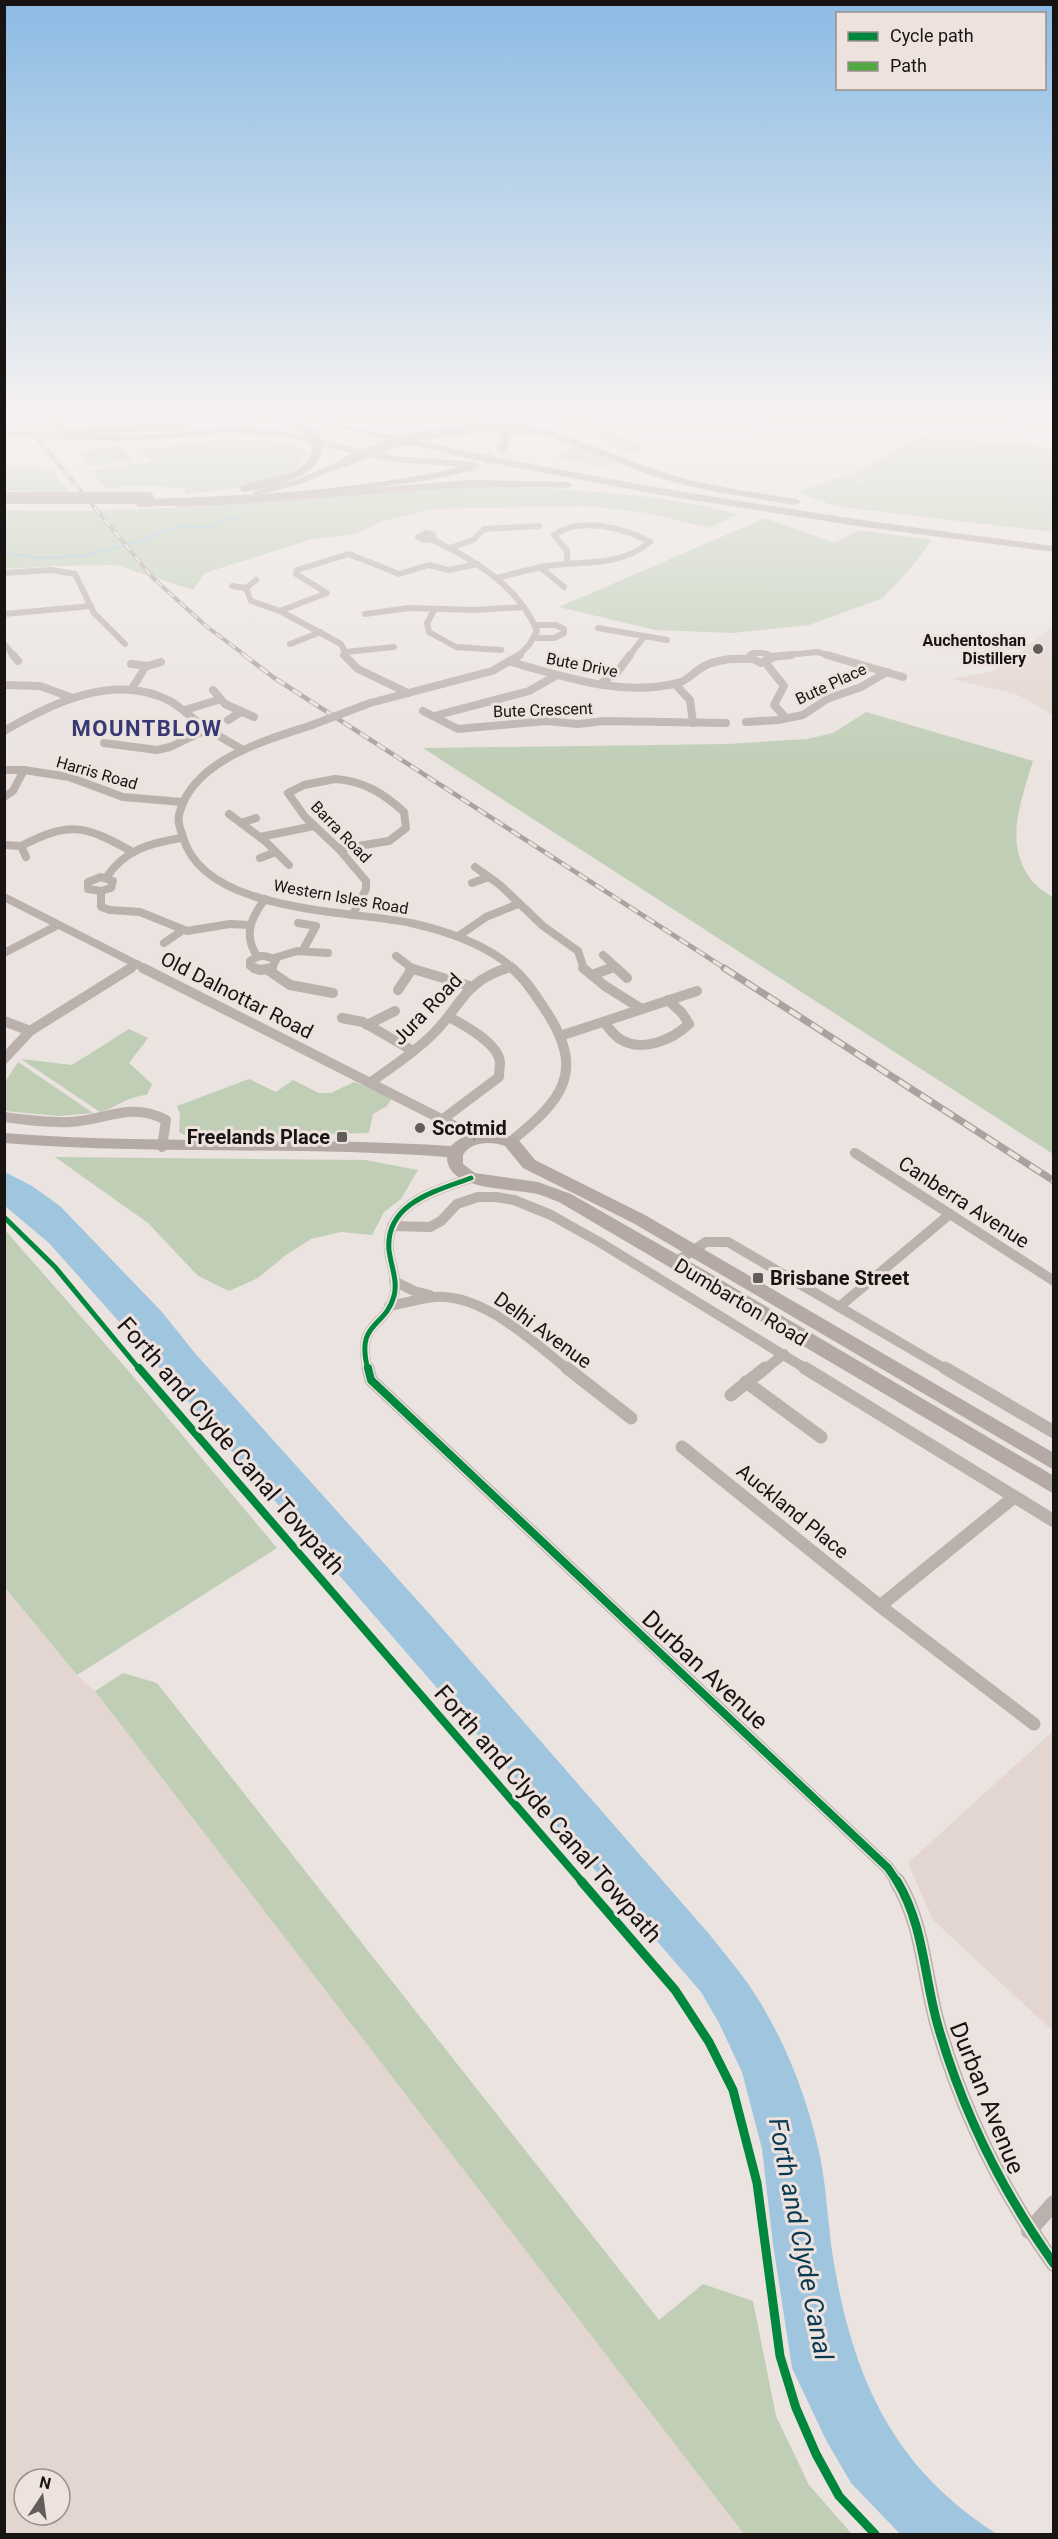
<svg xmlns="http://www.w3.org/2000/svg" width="1058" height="2539" viewBox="0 0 1058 2539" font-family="Roboto,sans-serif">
	<rect width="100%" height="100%" fill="#eae3e0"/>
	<g fill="#e3d5cf" fill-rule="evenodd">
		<path d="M1053 626V715L1016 694 952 679 994 671Z"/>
		<path d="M4 1588 77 1675 95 1691 744 2534H5ZM24 2479H60V2515H24Z"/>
		<path d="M1053 1731V2031L933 1920 908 1863Z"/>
	</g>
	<g fill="#c0ceb6">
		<path d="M585 418 625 437 644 450 627 452 569 423Z"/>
		<path d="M920 437 1053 447V532L840 507 811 498 800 492 849 473 877 499 853 474Z"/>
		<path d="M220 439 289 442 307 452C304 457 302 464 297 467 267 489 221 490 185 494V489C169 488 151 485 135 486 125 486 117 489 106 488L91 470 152 462 139 448H159Z"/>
		<path d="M121 445 133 460 90 466 79 452Z"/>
		<path d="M577 445 617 464C597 469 576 462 557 456L563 450Z"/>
		<path d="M5 466 52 470 69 492 5 491Z"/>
		<path d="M523 486C593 492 668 495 737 514L710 528 647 513 585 506 433 509 383 521 356 534 309 540 205 573 193 590 116 565 57 566 5 569 4 510 78 511 196 507 279 502 422 488Z"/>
		<path d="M765 518 835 543 858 530 932 540 912 567 883 598 809 625 733 633 655 630 559 607Z"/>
		<path d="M866 712 1033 761C1021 801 1003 844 1032 881 1037 887 1047 893 1053 898V1154L423 748 727 744 807 739 833 733Z"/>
		<path d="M129 1029 148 1038 129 1063 152 1084 147 1095C128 1096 117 1107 100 1112L21 1059 72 1065Z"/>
		<path d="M18 1062 93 1113 59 1116 5 1111V1082Z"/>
		<path d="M249 1079 276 1092 293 1080 319 1093H331L354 1082 393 1097 387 1106 373 1114 369 1133 188 1137 179 1132 180 1114 177 1106Z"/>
		<path d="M55 1157 365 1160 418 1170 401 1199 384 1212 372 1235 341 1232 311 1239 286 1255 258 1278 229 1291 198 1276 148 1223Z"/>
		<path d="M4 1229 126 1368 277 1548 77 1675 5 1588Z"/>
		<path d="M123 1673 157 1683 659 2320 703 2284 753 2301 776 2416 809 2485 852 2534H744L95 1691Z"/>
	</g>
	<path fill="#a0c6df" d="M5 1172 32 1186 60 1206 162 1312 194 1352 434 1619 710 1935C723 1952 737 1968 749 1985 781 2032 804 2088 817 2143 826 2178 827 2215 832 2251 851 2373 890 2466 997 2534H900L851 2483 826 2440 792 2368 773 2244 762 2149 742 2072 719 2023 701 1992 122 1325 49 1243 5 1206Z"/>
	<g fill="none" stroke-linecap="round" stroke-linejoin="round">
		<path stroke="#a0c6df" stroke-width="2" d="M4 553 42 558 84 556 141 541 161 532 188 526 209 528 222 520 242 516"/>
		<path stroke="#cac4c1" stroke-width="10" stroke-dasharray="10 5" stroke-linecap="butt" d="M272 421 305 411"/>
		<path stroke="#cac4c1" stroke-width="12" stroke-dasharray="12 6" stroke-linecap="butt" d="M468 468 487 460 502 449"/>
		<g stroke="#bab1ad" stroke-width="6">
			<path d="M37 411 59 429 66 430 180 428C187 425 189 419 195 416 211 406 235 419 250 426"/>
			<path d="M426 533 433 535 434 538 425 540 418 537Z"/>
			<path d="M431 539C473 559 519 586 537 631L529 645 518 656"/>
			<path d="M450 548 473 540 484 529 539 526"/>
			<path d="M540 567 564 587"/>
			<path d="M4 573 51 570 75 574 94 613 125 644"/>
			<path d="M496 578C513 574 530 569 547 566 584 560 618 568 650 542 624 528 580 516 554 535L567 551V564"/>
			<path d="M232 586 246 588 256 580"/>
			<path d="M246 588 251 601 280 611"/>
			<path d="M435 609 427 623 429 632 456 647 501 650"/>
			<path d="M4 614 91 606"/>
			<path d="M365 614 409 608 475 610 524 607"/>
			<path d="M598 628 667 640"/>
			<path d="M534 638H554L564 633V629L556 625H536"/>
			<path d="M4 644 14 656"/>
			<path d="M290 644 321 632"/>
			<path d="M345 652 394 647"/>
			<path d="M344 656 345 652 341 644 280 611 327 593 296 574 297 570 349 554 399 574 429 565 448 570 478 564"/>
			<path d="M629 656 644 637"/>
			<path d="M750 656 753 653H764L769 656"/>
			<path d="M778 656 817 652 832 656"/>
		</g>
		<g stroke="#bab1ad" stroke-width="8">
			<path d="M13 655 18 661"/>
			<path d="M344 655 358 669 408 693"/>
			<path d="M751 655 749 657 761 663 772 658 767 655"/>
			<path d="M827 655 903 677"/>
			<path d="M772 657 791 655"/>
			<path d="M511 662C564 677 623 697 678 683 687 681 693 673 701 668 715 659 734 658 750 659"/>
			<path d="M765 662 784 686 774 705 786 718"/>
			<path d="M131 664 148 666 161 662"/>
			<path d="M600 684 618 671 630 655"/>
			<path d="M675 684 690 700 693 723"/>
			<path d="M4 685 40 686 73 698"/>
			<path d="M131 690 146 666"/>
			<path d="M213 690 225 704 254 717"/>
			<path d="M370 703 492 671 520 655"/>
			<path d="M185 710 218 700"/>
			<path d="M423 711 458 729 546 721 578 724 604 721 726 723"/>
			<path d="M434 716 529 691 557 675"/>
			<path d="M228 720 241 712"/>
			<path d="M746 722 778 720 803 715 827 699 861 687 887 672"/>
			<path d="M312 725C264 741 192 760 179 815 177 823 181 830 183 837 204 913 348 910 411 923 447 931 486 944 514 969"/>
			<path d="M4 731C52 703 115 672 170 701 182 708 192 718 203 726 216 735 230 742 243 750"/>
			<path d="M104 743 157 750 170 747 208 729"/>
			<path d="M4 770H24L69 777 123 797 182 802"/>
			<path d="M335 779C364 781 383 793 404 812L406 828 389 841 339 849 305 817 288 793 304 785Z"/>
			<path d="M4 797 13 791 24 770"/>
			<path d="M229 814 265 841 289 865"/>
			<path d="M241 823 256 818"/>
			<path d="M260 837 314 826"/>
			<path d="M4 845 21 846 26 857"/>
			<path d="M21 846C70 821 84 825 131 851"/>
			<path d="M339 849 366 881V889L353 914"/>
			<path d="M260 858 276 852"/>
			<path d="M475 867 500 885 543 926 578 951 584 969"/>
			<path d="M101 877 113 881 111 888 101 891 88 889V882Z"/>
			<path d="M106 878C124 850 150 843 181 838"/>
			<path d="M472 883 489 877"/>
			<path d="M101 891V907L110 910 140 912 187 931 230 924 249 925"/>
			<path d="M4 897 146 969"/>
			<path d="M298 923 316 926 303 950"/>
			<path d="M460 935 486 917 518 904"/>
			<path d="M164 943 183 930"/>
			<path d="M4 953 58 925"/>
			<path d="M603 955 618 969"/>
			<path d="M257 956C243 935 251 918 265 899"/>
			<path d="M396 956 413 969"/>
			<path d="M274 958 297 951 328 953"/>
			<path d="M129 969 137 964"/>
			<path d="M258 969 250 966V961C260 954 265 955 276 960L272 968 265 969"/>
			<path d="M502 969 511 966"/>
			<path d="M607 969 615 966"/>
		</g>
		<g stroke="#bab1ad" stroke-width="10">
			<path d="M143 968 453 1125 475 1139"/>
			<path d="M254 968 260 970 272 968"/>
			<path d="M410 968 473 987"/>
			<path d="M583 968 605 986 640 1008"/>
			<path d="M616 968 627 978"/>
			<path d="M268 970 290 985 333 993"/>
			<path d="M592 975 611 968"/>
			<path d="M398 990 412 969"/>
			<path d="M342 1018 363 1022 413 1051"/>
			<path d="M4 1021 30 1031"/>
			<path d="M603 1022C609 1027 613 1035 620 1039 642 1053 672 1040 689 1024L682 1013 668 1000"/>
			<path d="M367 1025 395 1011"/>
			<path d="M563 1035 697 991"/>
			<path d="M4 1059 30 1031 131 968"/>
			<path d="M371 1082C392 1067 415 1052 433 1034 463 1004 462 983 507 968"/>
			<path d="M4 1117C26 1120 48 1123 70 1122 106 1120 131 1101 166 1120L162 1147"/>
			<path d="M443 1119 499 1077C499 1072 500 1067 500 1062 498 1043 464 1025 449 1017"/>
			<path d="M510 1142C561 1101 587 1073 546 1011 536 996 526 980 512 968"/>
			<path d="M855 1153 1054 1281"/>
			<path d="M392 1226 430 1227 441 1221 457 1204 478 1197H496L514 1200 551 1215 601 1243 808 1370"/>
			<path d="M677 1261 706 1242H728L947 1370"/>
			<path d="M394 1281 414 1291 430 1295"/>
			<path d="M389 1306C404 1303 419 1299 434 1297 483 1293 533 1342 569 1370"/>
			<path d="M839 1307 950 1214"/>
			<path d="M368 1370C355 1321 385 1329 394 1296 398 1281 391 1266 389 1250 385 1203 436 1191 471 1178"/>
			<path d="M764 1370 784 1354"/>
		</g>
		<g stroke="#bab1ad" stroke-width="13">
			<path d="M368 1368 371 1380 888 1868 898 1883"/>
			<path d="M567 1368 631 1418"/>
			<path d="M805 1368 1054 1521"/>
			<path d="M945 1368 1054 1432"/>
			<path d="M746 1382 821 1437"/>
			<path d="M731 1395 765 1368"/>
			<path d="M682 1447 880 1606 1034 1724"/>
			<path d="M880 1606 1014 1497"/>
		</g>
		<g stroke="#bab1ad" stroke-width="16">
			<path d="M897 1881C924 1925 924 1978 938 2026 963 2113 1002 2191 1054 2264"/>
			<path d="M1029 2231 1054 2203"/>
		</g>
		<g fill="#b4a9a5" fill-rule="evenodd">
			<path d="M269 411H286C539 472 795 513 1054 546V552L857 526 661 495 466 458Z"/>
			<path d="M512 411H527L580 428 575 431Z"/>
			<path d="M239 425 243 428 288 431 357 449 396 456 474 462 479 465 474 468 396 462 357 455 288 437 227 433 181 438 122 441 4 437V431L152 434Z"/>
			<path d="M533 427C581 437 622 460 669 474 710 487 753 492 796 499L801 502 796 505C751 497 704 492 660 478 616 464 575 443 530 432L528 430Z"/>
			<path d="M345 459 350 462 348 464 301 484 257 495 252 492 295 480Z"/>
			<path d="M469 480 568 482 573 485 568 488C437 482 307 504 176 507L171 504 176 501 274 496Z"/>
			<path d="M494 1132 517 1138 535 1160 645 1215 1054 1453V1470L633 1223 523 1168 505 1146C491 1141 471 1141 463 1155V1164L475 1173 538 1182 571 1194 706 1271 1054 1476V1494L559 1202C550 1199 541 1194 532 1193 507 1188 447 1190 447 1157 299 1146 152 1155 4 1143V1133C153 1145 302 1136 451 1146 462 1134 478 1132 494 1132Z"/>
		</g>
		<g fill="#afa39f" fill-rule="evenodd">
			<path d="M246 411C269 411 300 417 317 434L312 437 308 436 285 424Z"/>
			<path d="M465 411C486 411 504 418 511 439L506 451H498L496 449 501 439 493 427Z"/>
			<path d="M318 442 323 445C320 480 272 487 244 492L238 489C257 473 309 484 313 445Z"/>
			<path d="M468 465 474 468 472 470C439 480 406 483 373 488 295 499 217 504 139 507L133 503 139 499C246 496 364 491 468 465Z"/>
		</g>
		<g stroke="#a9a29f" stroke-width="4">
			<path id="rail-far2" d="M10 411 32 432 153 578 206 626 246 656"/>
		</g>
		<g stroke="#a9a29f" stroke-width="4.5">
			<path id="rail-far1" d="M244 655 273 677 726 969"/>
		</g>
		<g stroke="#a9a29f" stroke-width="7">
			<path id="rail" d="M724 968 1054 1181"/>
		</g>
		<use href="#rail-far2" stroke="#ede2dd" stroke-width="2" stroke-dasharray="8" stroke-linecap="butt"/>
		<use href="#rail-far1" stroke="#ede2dd" stroke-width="3" stroke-dasharray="10" stroke-linecap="butt"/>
		<use href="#rail" stroke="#ede2dd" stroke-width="4.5" stroke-dasharray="13" stroke-linecap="butt"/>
		<path stroke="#bab1ad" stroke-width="8" d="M312 725 370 703"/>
		<path stroke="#b4a9a5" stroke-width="10" d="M345 462C406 433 466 424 533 430"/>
		<g stroke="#afa39f" stroke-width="12">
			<path d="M312 434 318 445"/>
			<path d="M4 498H148"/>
		</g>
		<path stroke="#52a842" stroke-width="4.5" stroke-dasharray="8 4.5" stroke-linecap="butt" d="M453 1125 475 1139"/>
		<g stroke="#ede2dd" stroke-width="9">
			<g id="cycleway-far2">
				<path d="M4 1217 55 1267 140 1370"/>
				<path d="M368 1370C355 1321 385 1329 394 1296 398 1281 391 1266 389 1250 385 1203 436 1191 471 1178"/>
			</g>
		</g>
		<g stroke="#ede2dd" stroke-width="11">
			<g id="cycleway-far1">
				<path d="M139 1368 583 1883"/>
				<path d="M368 1368 371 1380 888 1868 898 1883"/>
			</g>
		</g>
		<g stroke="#ede2dd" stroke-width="13">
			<g id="cycleway">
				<path d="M581 1881 675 1990 709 2042 733 2090 757 2183 780 2356 796 2408 816 2454 839 2496 875 2534"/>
				<path d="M897 1881C924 1925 924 1978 938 2026 963 2113 1002 2191 1054 2264"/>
			</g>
		</g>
		<use href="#cycleway-far2" stroke="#00873e" stroke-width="5"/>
		<use href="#cycleway-far1" stroke="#00873e" stroke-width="8"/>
		<use href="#cycleway" stroke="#00873e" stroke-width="9"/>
	</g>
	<linearGradient id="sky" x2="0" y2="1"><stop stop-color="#8bbbe4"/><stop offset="0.54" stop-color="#f6f2f1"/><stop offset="1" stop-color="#f6f2f1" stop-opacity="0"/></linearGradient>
	<rect width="1058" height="767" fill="url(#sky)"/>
	<g fill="#625c5b" stroke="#ede2dd" stroke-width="2">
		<circle cx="1038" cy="649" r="6"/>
		<circle cx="420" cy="1128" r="6"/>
		<rect x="336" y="1131" width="12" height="12" rx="3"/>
		<rect x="752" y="1272" width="12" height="12" rx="3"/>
	</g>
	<g text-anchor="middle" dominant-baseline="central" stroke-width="6" stroke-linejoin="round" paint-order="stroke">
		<g font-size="16" font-weight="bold" fill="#181413" stroke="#ede2dd" text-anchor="end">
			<text x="1026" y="640">Auchentoshan<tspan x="1026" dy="18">Distillery</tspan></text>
		</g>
		<g font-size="16" fill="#181413" stroke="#ede2dd">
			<text transform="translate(582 665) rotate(11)">Bute Drive</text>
			<text transform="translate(831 684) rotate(-25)">Bute Place</text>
			<text transform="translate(543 710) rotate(-2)">Bute Crescent</text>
			<text transform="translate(97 773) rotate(16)">Harris Road</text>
			<text transform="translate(341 832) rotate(46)">Barra Road</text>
			<text transform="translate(341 897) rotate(10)">Western Isles Road</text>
		</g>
		<g font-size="20" fill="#181413" stroke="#ede2dd">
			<text transform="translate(237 995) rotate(27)">Old Dalnottar Road</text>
			<text transform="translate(427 1009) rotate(-46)">Jura Road</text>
			<text transform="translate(964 1202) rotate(33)">Canberra Avenue</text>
			<text transform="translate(741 1302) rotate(31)">Dumbarton Road</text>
			<text transform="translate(543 1330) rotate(36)">Delhi Avenue</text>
			<text transform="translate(793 1511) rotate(39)">Auckland Place</text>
		</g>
		<g font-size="20" font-weight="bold" fill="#181413" stroke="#ede2dd" text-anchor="start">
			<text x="432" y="1128">Scotmid</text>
			<text x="330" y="1137" text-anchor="end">Freelands Place</text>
			<text x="770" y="1278">Brisbane Street</text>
		</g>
		<g font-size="22" font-weight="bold" letter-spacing="1.5" fill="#363974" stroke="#ede2dd">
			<text x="147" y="728">MOUNTBLOW</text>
		</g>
		<g font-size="24" fill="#181413" stroke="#ede2dd">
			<text transform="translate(231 1446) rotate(49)">Forth and Clyde Canal Towpath</text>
			<text transform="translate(705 1670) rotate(43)">Durban Avenue</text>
			<text transform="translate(548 1814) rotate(49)">Forth and Clyde Canal Towpath</text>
			<text transform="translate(987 2098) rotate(68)">Durban Avenue</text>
		</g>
		<g font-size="26" font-style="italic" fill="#093a53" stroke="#ede2dd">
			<text transform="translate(801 2239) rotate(79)">Forth and Clyde Canal</text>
		</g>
	</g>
	<rect width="1058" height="2539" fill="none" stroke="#181413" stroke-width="12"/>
	<rect x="836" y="12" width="210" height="78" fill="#ede2dd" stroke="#98908c" stroke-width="1.5"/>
	<rect x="848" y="32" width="30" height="9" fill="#00873e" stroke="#98908c" stroke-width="1.5"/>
	<text x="890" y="42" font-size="18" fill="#181413">Cycle path</text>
	<rect x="848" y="62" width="30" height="9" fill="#52a842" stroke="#98908c" stroke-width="1.5"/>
	<text x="890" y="72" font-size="18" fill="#181413">Path</text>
	<g transform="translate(42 2497) rotate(13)"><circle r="28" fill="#ede2dd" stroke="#98908c" stroke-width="1.5"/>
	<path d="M0-4.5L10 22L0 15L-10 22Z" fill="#625c5b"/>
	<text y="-9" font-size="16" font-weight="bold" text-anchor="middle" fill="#181413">N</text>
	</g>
</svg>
